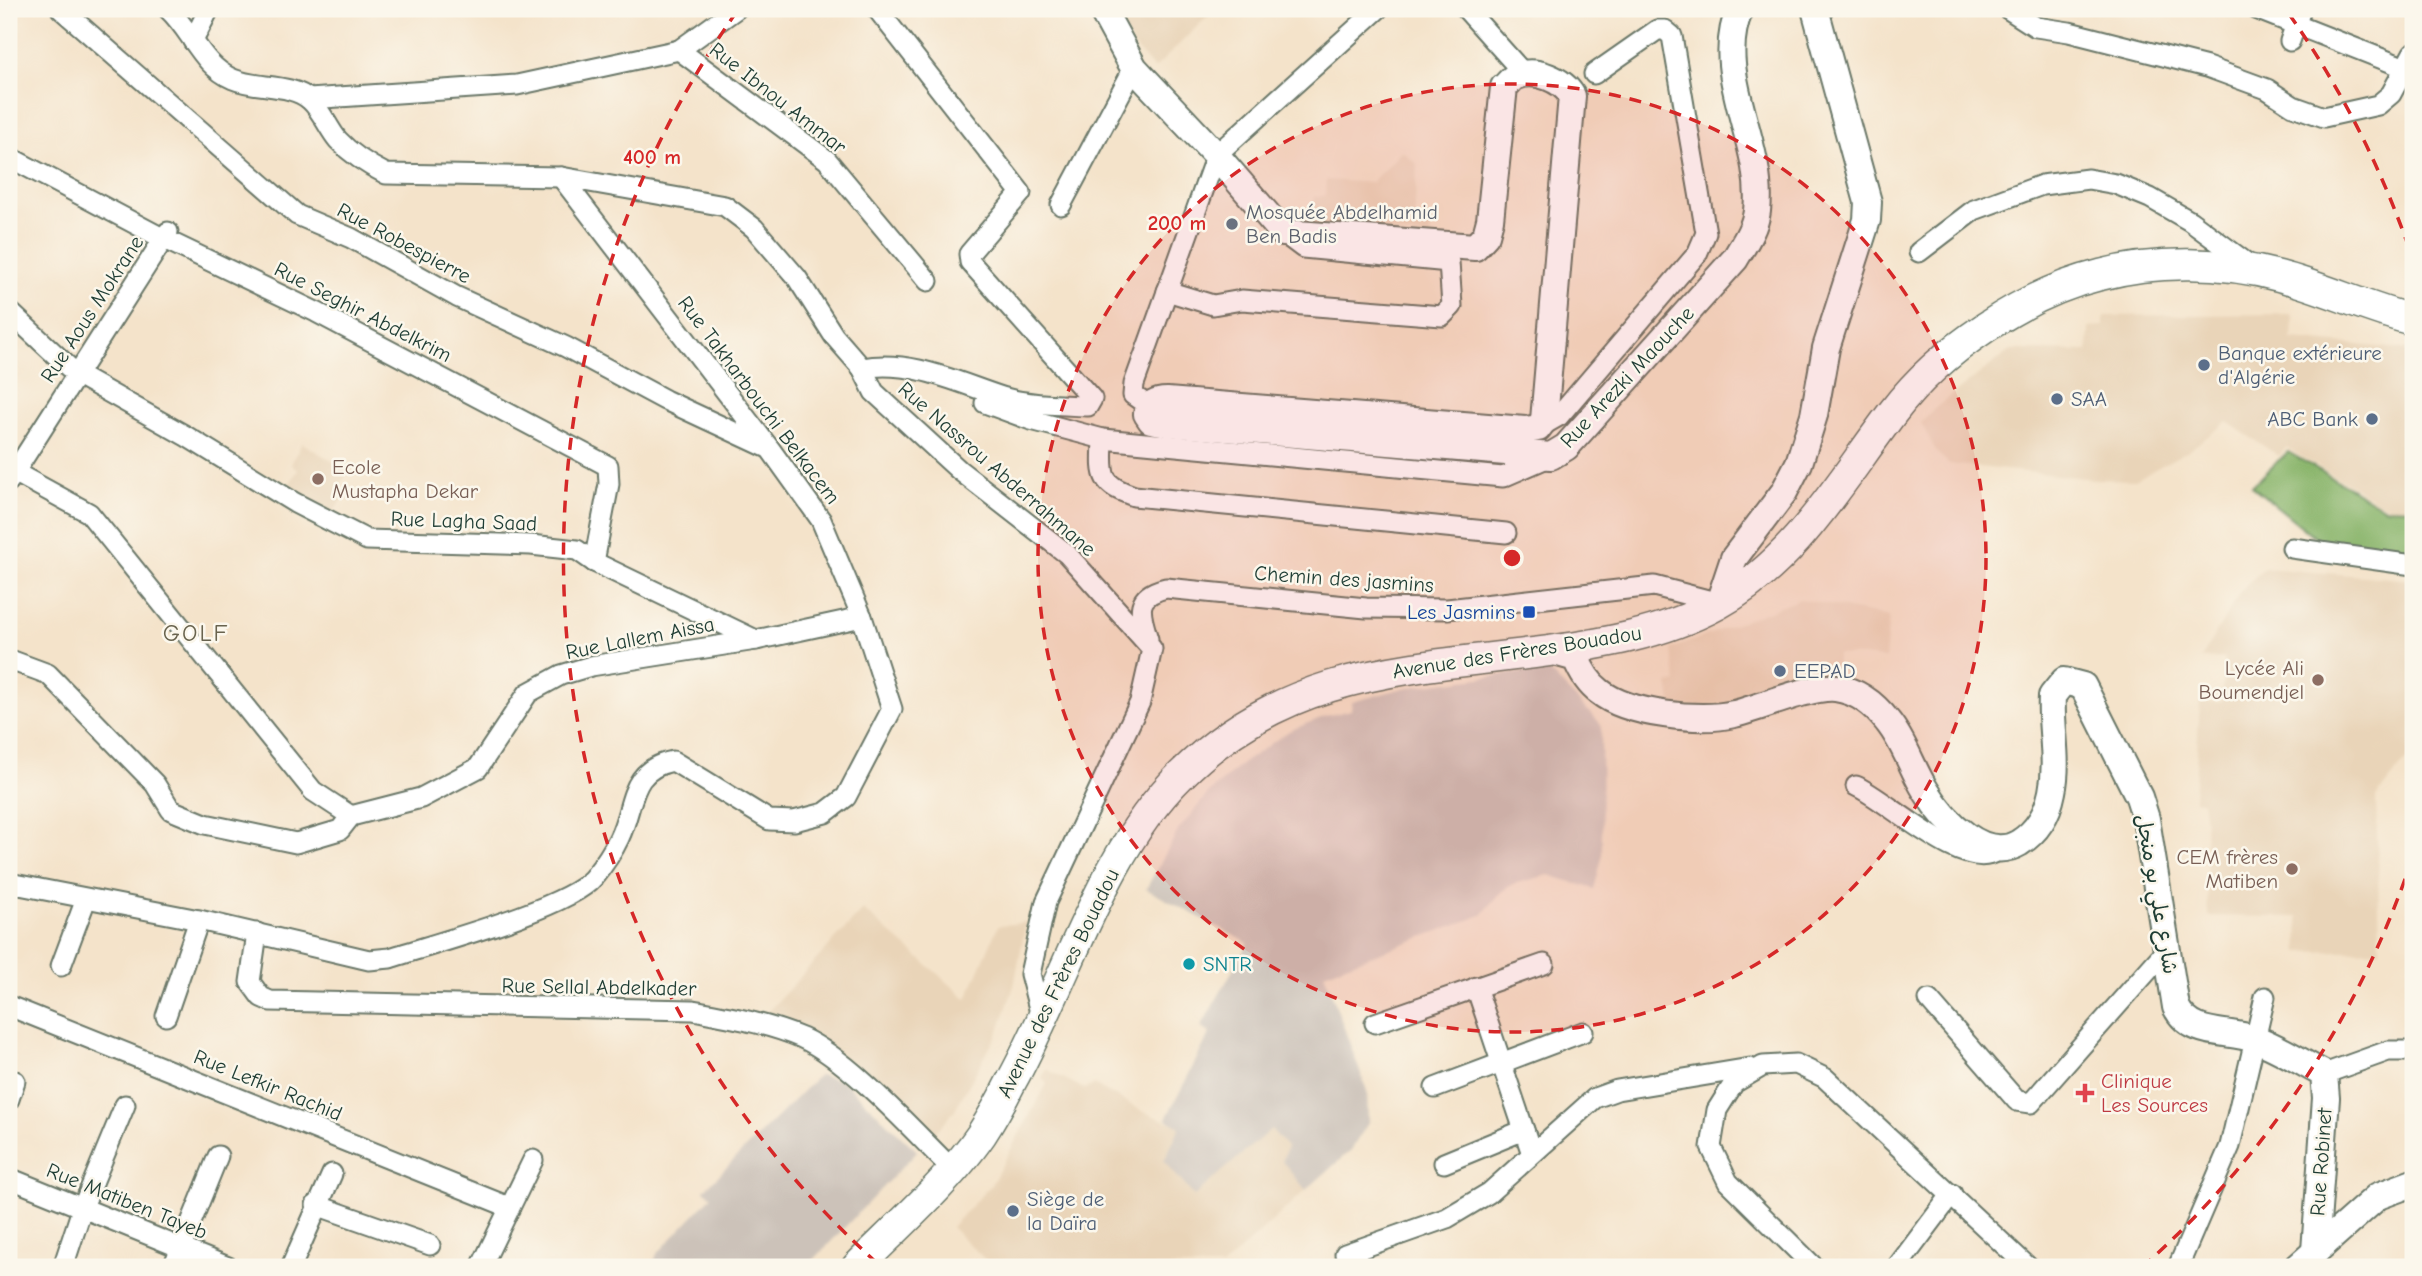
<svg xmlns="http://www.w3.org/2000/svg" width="2422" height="1276" viewBox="0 0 2422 1276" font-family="'Comic Neue','Playpen Sans Arabic',sans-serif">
	<rect width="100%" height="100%" fill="#fbf7ec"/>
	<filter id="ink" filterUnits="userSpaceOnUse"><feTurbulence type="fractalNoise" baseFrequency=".0143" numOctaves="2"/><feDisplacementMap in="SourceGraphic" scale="14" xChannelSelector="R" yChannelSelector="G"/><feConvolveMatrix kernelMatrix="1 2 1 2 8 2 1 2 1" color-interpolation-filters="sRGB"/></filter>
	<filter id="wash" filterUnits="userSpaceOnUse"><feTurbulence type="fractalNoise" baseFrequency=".00686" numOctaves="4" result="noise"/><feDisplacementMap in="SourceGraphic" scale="28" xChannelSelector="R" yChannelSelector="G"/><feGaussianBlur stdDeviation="1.57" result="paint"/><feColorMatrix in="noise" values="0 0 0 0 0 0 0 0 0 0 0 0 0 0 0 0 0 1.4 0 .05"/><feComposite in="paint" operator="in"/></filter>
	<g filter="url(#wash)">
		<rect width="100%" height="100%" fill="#f4e3ca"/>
		<g fill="#e9d4b8">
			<path d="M1112 9H1215L1154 69 1129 40Z"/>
			<path d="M1402 151 1417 164 1414 225 1431 227 1430 236 1311 228 1315 196H1325L1326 180 1371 183Z"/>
			<path d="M2293 314 2292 339 2413 350V513L2390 508 2286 448 2279 456 2227 422 2189 450 2135 480 2094 479 1949 464 1937 453 1921 423 1934 409 2011 350 2088 351 2089 327 2104 326V316Z"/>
			<path d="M302 443 349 471 337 489 345 495 331 515 288 486 298 470 291 464Z"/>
			<path d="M2264 568 2413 580V752L2376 797 2380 950 2299 952 2298 917 2208 916 2205 821 2202 801 2194 800 2200 703 2222 702 2225 658 2201 659 2240 592Z"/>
			<path d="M1800 599 1889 617 1885 658 1837 654 1834 682 1752 705 1672 706 1668 684 1677 682 1671 649Z"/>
			<path d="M863 910 967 999 998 926 1026 922 1014 986 998 1033 954 1111 932 1136 864 1072 761 1019Z"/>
			<path d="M1046 1069 1084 1089 1095 1085 1146 1113 1180 1126 1271 1129 1287 1147 1282 1161 1306 1190 1222 1267H1016L1009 1260 1002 1267H993L951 1227 991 1185 1047 1084 1042 1078Z"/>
		</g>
		<g fill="#ccc2b9">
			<path d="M1546 669 1601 724 1602 858 1594 889 1549 875 1513 884 1501 892 1482 915 1324 973 1367 1091 1368 1123 1351 1150 1306 1190 1282 1161 1287 1147 1271 1129 1194 1196 1164 1161 1180 1127 1166 1119 1210 1033 1201 1027 1248 943 1146 889 1179 829 1207 795 1243 763 1289 731 1326 716 1351 710 1352 702 1404 688Z"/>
			<path d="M819 1075 843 1081 917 1151 807 1267H652L657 1254 712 1196 704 1190Z"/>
		</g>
		<path fill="#8ab56c" stroke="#547950" stroke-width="2" d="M2288 452 2385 508 2413 509V554L2405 556 2317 539 2252 486Z"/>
	</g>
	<g filter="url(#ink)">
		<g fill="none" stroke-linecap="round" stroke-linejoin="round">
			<g stroke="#6a7768" stroke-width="23">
				<g id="street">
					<path d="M61 9 297 215 351 238 457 297 566 347 665 400 766 447"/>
					<path d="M168 9C192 31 201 65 233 79 256 89 291 83 310 100 322 111 328 128 338 140 352 155 368 165 386 174L561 177 725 206 754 228 797 278 834 336 862 368 874 392 959 470 1067 554 1152 649 1140 702 1046 902 1030 974 1042 1020"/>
					<path d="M1466 9 1525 75"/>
					<path d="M2008 9 2036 27 2069 32 2207 67 2267 89 2293 106 2324 117 2378 105 2391 94 2413 53"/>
					<path d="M2256 9 2413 71"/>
					<path d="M193 41 209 9"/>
					<path d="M2290 41 2301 9"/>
					<path d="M679 50 827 160 928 281"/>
					<path d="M309 99 517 85 679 50 736 9"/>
					<path d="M9 157 164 239 316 312 608 466 609 484 594 562"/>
					<path d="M1061 205 1134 68"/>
					<path d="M1919 252 1974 210 2042 185 2088 179 2116 184 2150 198 2190 221 2252 267"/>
					<path d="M1167 291 1213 305 1242 300 1442 316 1452 306 1449 262 1303 248 1283 233"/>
					<path d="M9 311 76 374 186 436 295 503 367 540 531 545 577 550 594 562 756 640"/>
					<path d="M862 368C911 359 956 382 1002 397 1027 405 1062 405 1088 406L1092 399 970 262 969 254 1021 193 877 9"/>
					<path d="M985 403 1031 420 1103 439 1492 476 1503 477 1549 457"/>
					<path d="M1150 407 1133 395 1134 384 1216 155 1378 9"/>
					<path d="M1538 428 1559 416 1697 254 1706 233 1672 36 1665 30H1657L1594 74"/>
					<path d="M1103 439C1102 474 1098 484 1134 496L1506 533"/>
					<path d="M16 473 89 513 313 791 351 816"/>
					<path d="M9 481 168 232"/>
					<path d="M2292 548 2413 565"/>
					<path d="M1148 639C1140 613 1133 596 1166 588L1366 608 1447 609 1654 586 1719 603"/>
					<path d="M9 663 13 661 48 674 155 784 171 810 205 824 296 843 340 830 351 816 421 798 478 768 528 693 561 675 591 666 756 640 862 617"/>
					<path d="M1856 786C1886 799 1964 873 1995 852"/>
					<path d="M9 883 199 920 369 960 390 958C433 944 568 908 593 878 602 867 613 851 619 838 635 805 628 770 673 761L769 820 794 821 825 813 846 797 892 709 862 617 821 520 770 449 561 177"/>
					<path d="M257 933 250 982 261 997 270 1001 693 1010C729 1017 767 1023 802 1038 850 1060 913 1131 952 1169"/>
					<path d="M61 966 86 899"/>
					<path d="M1476 987 1532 1154"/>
					<path d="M1929 1000 2017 1101 2031 1103 2168 948"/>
					<path d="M9 1006 509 1207"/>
					<path d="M166 1016 199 920"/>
					<path d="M1375 1023 1544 964"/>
					<path d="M2324 1074 2388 1051H2413"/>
					<path d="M1435 1088 1583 1032"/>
					<path d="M9 1099 15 1081"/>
					<path d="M1444 1163 1524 1130"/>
					<path d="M9 1178 228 1267"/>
					<path d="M316 1205 430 1245"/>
					<path d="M1345 1254 1447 1218 1489 1193 1595 1098 1617 1090 1750 1068"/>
					<path d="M63 1267 82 1209 125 1105"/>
					<path d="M173 1267 218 1156"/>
					<path d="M291 1267 332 1174"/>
					<path d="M481 1267 533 1160"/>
					<path d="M1814 1267 1728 1182 1711 1147 1717 1110 1734 1083 1763 1066 1796 1064 1825 1078 2028 1267"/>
					<path d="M1897 1267 1952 1194"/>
					<path d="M2178 1267 2230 1146 2265 997"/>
				</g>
			</g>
			<g stroke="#6a7768" stroke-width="30">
				<g id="secondary">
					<path d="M1102 9 1134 68 1216 155 1283 233 1475 247 1486 235 1490 220 1504 87C1508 84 1512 77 1517 76 1536 68 1563 80 1572 96L1544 420 1538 428 1525 430 1167 401C1156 401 1151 404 1147 414L1151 420 1167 423 1551 456 1566 447 1735 259C1744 244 1755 228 1757 211 1765 143 1711 73 1740 9"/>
					<path d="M1719 603 1734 558 1784 492 1799 463 1814 415 1826 348 1867 220 1868 202 1815 9"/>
					<path d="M1551 651 1576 658C1581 671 1589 684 1600 692 1627 714 1701 722 1734 714 1760 708 1812 685 1836 688 1857 691 1875 705 1888 722 1905 743 1912 769 1926 791 1943 819 1984 864 2019 843 2038 831 2048 813 2052 792 2059 759 2050 728 2052 696L2064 681 2083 686 2139 797 2146 819 2176 1007C2192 1038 2227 1029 2255 1039 2279 1047 2302 1063 2324 1074L2326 1098 2315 1251"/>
					<path d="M2298 1267 2378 1196 2413 1183"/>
				</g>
			</g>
			<g stroke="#6a7768" stroke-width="33">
				<path id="primary" d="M857 1267C896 1228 950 1180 981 1135 992 1118 1002 1100 1011 1082 1065 985 1101 853 1181 775 1282 674 1400 669 1534 653 1597 645 1661 635 1718 604 1796 561 1841 480 1893 412 1939 351 2025 293 2100 275 2156 260 2223 261 2279 276 2325 288 2368 309 2413 320"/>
			</g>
			<use href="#street" stroke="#fff" stroke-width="19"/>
			<use href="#secondary" stroke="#fff" stroke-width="26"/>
			<use href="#primary" stroke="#fff" stroke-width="30"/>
		</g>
	</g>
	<circle cx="1512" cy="558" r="474" fill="#d62828" fill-opacity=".12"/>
	<g fill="none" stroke="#d62828" stroke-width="3.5" stroke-dasharray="12 9">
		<circle cx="1512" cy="558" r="474"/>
		<path d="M2412 859A949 949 0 0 1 2147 1263M877 1263A949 949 0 0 1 735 14M2289 14A949 949 0 0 1 2412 257"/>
	</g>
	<circle fill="#6b7280" stroke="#fbf7ec" stroke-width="2.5" cx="1232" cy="224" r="7"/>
	<g fill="#5c6f8a" stroke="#fbf7ec" stroke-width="2.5">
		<circle cx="2204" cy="365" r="7"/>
		<circle cx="2057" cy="399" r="7"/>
		<circle cx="2372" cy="419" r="7"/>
		<circle cx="1780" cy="671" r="7"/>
		<circle cx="1013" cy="1211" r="7"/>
	</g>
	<g fill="#8d6e63" stroke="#fbf7ec" stroke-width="2.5">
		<circle cx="318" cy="479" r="7"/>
		<circle cx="2318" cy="680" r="7"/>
		<circle cx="2292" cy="869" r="7"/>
	</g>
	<rect fill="#1a4fb4" stroke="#fbf7ec" stroke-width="2.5" x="1522" y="605" width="14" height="14" rx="3.5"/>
	<circle fill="#0f9aa8" stroke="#fbf7ec" stroke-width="2.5" cx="1189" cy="964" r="7"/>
	<path fill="#e0444e" stroke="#fbf7ec" stroke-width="2.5" d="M2081.5 1082.5h7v7h7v7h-7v7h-7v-7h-7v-7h7z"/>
	<g text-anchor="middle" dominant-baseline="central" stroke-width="5" stroke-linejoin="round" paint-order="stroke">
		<g font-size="21" fill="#1f3d34" stroke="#fbf7ec">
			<text transform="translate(778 98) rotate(38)">Rue Ibnou Ammar</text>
			<text transform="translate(404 243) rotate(28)">Rue Robespierre</text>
			<text transform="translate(92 309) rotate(-57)">Rue Aous Mokrane</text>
			<text transform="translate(363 312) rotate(27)">Rue Seghir Abdelkrim</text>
			<text transform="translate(1627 377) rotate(-47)">Rue Arezki Maouche</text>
			<text transform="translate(759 400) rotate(53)">Rue Takharbouchi Belkacem</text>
			<text transform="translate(997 469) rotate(41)">Rue Nassrou Abderrahmane</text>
			<text transform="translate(464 521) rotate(2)">Rue Lagha Saad</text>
			<text transform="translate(1344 579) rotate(4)">Chemin des jasmins</text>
			<text transform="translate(640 638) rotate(-11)">Rue Lallem Aissa</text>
			<text transform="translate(1517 652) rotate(-9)">Avenue des Frères Bouadou</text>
			<text transform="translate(2157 894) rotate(80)">شارع علي بو منجل</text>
			<text transform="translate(1058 983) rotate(-64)">Avenue des Frères Bouadou</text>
			<text transform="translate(599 987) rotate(1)">Rue Sellal Abdelkader</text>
			<text transform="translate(268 1085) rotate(22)">Rue Lefkir Rachid</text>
			<text transform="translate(2321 1162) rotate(-86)">Rue Robinet</text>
			<text transform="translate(127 1201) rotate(22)">Rue Matiben Tayeb</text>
		</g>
		<g font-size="21" fill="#5b616d" stroke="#fbf7ec" text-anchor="start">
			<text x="1246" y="212">Mosquée Abdelhamid<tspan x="1246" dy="24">Ben Badis</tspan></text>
		</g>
		<g font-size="21" fill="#4e5e75" stroke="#fbf7ec" text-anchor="start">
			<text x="2218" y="353">Banque extérieure<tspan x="2218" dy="24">d'Algérie</tspan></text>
			<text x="2071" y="399">SAA</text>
			<text x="2358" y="419" text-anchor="end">ABC Bank</text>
			<text x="1794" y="671">EEPAD</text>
			<text x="1027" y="1199">Siège de<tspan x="1027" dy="24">la Daïra</tspan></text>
		</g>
		<g font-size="21" fill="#785e54" stroke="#fbf7ec" text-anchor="end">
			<text x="332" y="467" text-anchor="start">Ecole<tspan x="332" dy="24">Mustapha Dekar</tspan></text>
			<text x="2304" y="668">Lycée Ali<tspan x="2304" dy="24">Boumendjel</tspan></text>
			<text x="2278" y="857">CEM frères<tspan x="2278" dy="24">Matiben</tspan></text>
		</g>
		<g font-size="21" fill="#164399" stroke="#fbf7ec" text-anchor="end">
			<text x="1515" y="612">Les Jasmins</text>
		</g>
		<g font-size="21" fill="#0d838f" stroke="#fbf7ec" text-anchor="start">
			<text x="1203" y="964">SNTR</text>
		</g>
		<g font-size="21" fill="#be3a42" stroke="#fbf7ec" text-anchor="start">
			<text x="2101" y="1081">Clinique<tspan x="2101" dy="24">Les Sources</tspan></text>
		</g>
		<g font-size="24" letter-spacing="2" fill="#69644f" stroke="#fbf7ec">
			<text x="196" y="633">GOLF</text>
		</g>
	</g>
	<circle cx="1512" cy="558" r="10" fill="#d62828" stroke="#fbf7ec" stroke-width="3.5"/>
	<g font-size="21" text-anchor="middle" font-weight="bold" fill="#d62828" stroke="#fbf7ec" stroke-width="5" stroke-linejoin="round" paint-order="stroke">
		<text x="652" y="164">400 m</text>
		<text x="1177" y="230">200 m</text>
	</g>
	<rect width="2422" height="1276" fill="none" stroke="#fbf7ec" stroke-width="35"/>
</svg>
